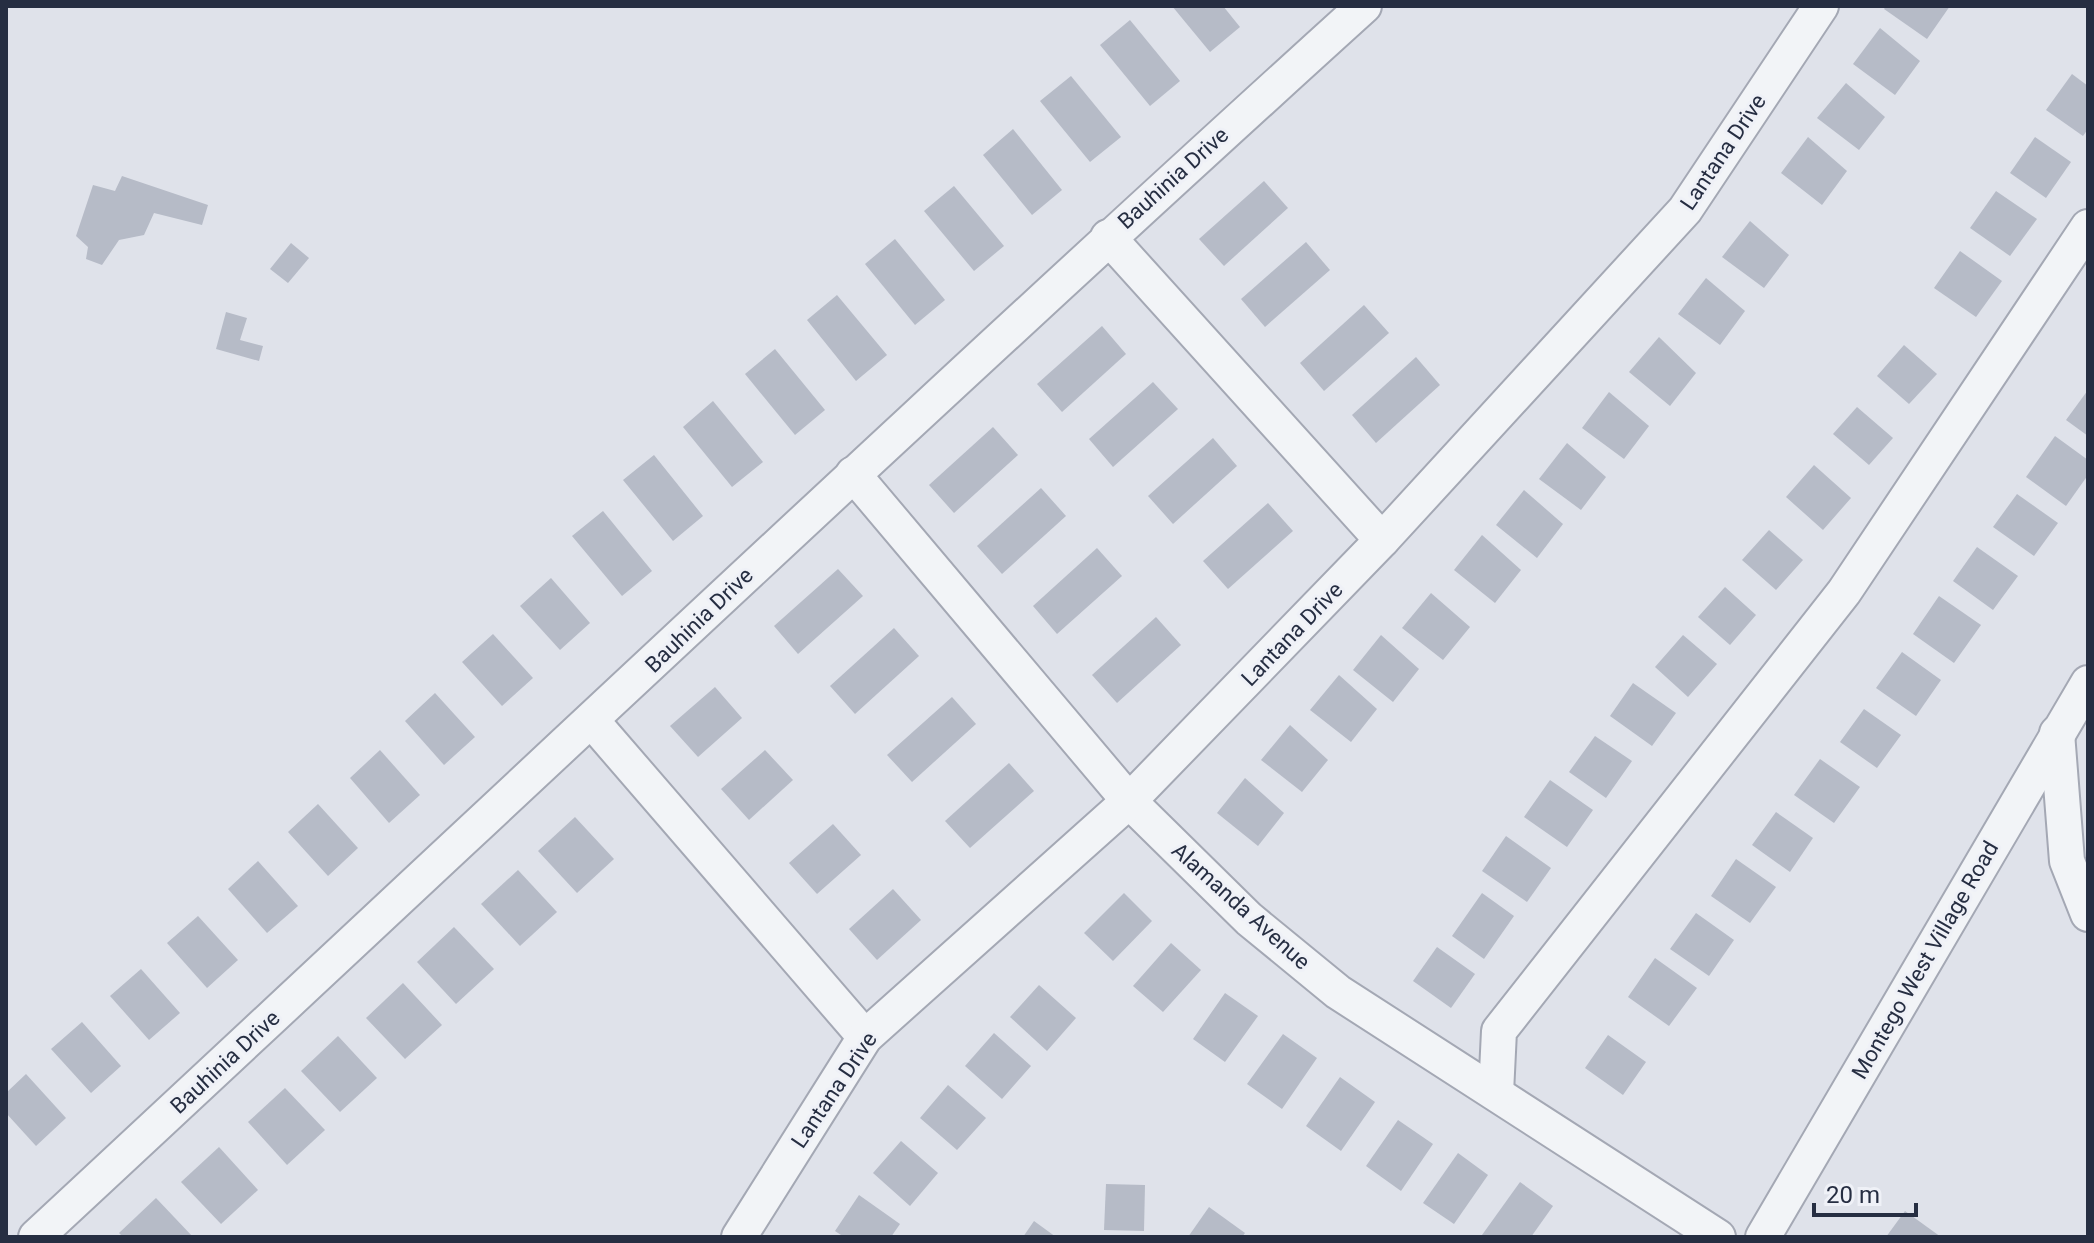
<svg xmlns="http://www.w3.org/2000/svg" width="2094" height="1243" viewBox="0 0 2094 1243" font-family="Roboto,sans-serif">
	<rect width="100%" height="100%" fill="#dfe2ea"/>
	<g fill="#b6bbc7">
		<path d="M1172 6H1223L1240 27 1210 52Z"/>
		<path d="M1886 6H1950L1927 39 1884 9Z"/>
		<path d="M1130 20 1180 81 1150 106 1100 45Z"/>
		<path d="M1880 28 1920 61 1895 95 1853 64Z"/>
		<path d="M2072 74 2088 86V129L2083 136 2046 110Z"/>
		<path d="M1071 76 1121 137 1090 162 1040 101Z"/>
		<path d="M1846 83 1885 117 1859 150 1817 118Z"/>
		<path d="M1013 129 1062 190 1032 215 983 155Z"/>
		<path d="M1808 137 1847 171 1822 205 1781 173Z"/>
		<path d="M2035 137 2071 162 2046 198 2010 173Z"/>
		<path d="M122 176 208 205 202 225 154 213 144 235 119 240 102 265 86 259 88 247 76 236 93 185 115 191Z"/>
		<path d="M1264 181 1288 208 1224 266 1199 239Z"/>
		<path d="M954 186 1004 246 974 271 924 211Z"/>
		<path d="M1996 191 2037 219 2010 256 1970 228Z"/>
		<path d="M1750 221 1789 255 1764 288 1722 257Z"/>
		<path d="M895 239 945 300 915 325 865 264Z"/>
		<path d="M1306 242 1330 270 1265 327 1241 299Z"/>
		<path d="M291 243 309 258 288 283 270 269Z"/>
		<path d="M1960 251 2002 281 1976 317 1934 288Z"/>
		<path d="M1706 278 1745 311 1720 345 1678 314Z"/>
		<path d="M837 295 887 355 856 381 807 320Z"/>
		<path d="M1364 305 1389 333 1324 391 1300 363Z"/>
		<path d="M226 312 247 318 240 340 263 346 259 361 216 349Z"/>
		<path d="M1102 326 1126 354 1062 412 1037 384Z"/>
		<path d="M1659 337 1696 373 1670 406 1629 372Z"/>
		<path d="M1904 345 1937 374 1909 404 1877 376Z"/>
		<path d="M775 349 825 410 795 435 745 374Z"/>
		<path d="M1416 357 1440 385 1376 443 1352 415Z"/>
		<path d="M1153 382 1178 409 1113 467 1089 439Z"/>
		<path d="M2088 390V436L2066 420Z"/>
		<path d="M1609 392 1649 426 1624 459 1582 428Z"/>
		<path d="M713 401 763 462 732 487 683 427Z"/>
		<path d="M1857 407 1893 438 1869 465 1833 434Z"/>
		<path d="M993 427 1018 455 954 513 929 485Z"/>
		<path d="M2055 436 2088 460V475L2066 506 2026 477Z"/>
		<path d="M1213 438 1237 466 1173 524 1148 496Z"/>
		<path d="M1567 443 1606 477 1581 510 1539 479Z"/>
		<path d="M654 455 703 516 673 541 623 480Z"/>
		<path d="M1814 465 1851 498 1823 530 1786 497Z"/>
		<path d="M1041 488 1066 516 1002 574 977 546Z"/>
		<path d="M1524 490 1563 524 1537 558 1496 525Z"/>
		<path d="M2017 494 2058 523 2034 556 1993 527Z"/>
		<path d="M1268 503 1293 531 1228 589 1203 561Z"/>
		<path d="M603 511 652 571 622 596 572 536Z"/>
		<path d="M1769 530 1803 560 1776 590 1742 560Z"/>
		<path d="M1482 535 1521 570 1495 603 1454 570Z"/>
		<path d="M1977 547 2018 576 1993 610 1953 581Z"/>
		<path d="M1097 548 1122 576 1057 634 1033 606Z"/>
		<path d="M838 569 863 596 798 654 774 626Z"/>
		<path d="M551 578 590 623 560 650 520 606Z"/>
		<path d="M1725 587 1756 615 1730 645 1698 617Z"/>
		<path d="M1431 593 1470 627 1443 660 1402 628Z"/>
		<path d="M1939 596 1981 625 1954 663 1913 634Z"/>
		<path d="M1156 617 1181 645 1117 703 1092 675Z"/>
		<path d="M894 628 919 656 855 714 830 686Z"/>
		<path d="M493 634 533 678 502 706 462 662Z"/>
		<path d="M1381 635 1419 669 1393 702 1353 670Z"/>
		<path d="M1683 635 1717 664 1688 697 1655 667Z"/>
		<path d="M1902 652 1941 680 1916 716 1876 688Z"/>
		<path d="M1339 675 1377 709 1351 742 1310 710Z"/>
		<path d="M1633 683 1676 713 1652 746 1610 716Z"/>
		<path d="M715 687 742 718 698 757 670 726Z"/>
		<path d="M435 693 475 737 444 765 405 721Z"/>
		<path d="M952 697 976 724 912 782 887 755Z"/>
		<path d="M1864 709 1901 735 1877 768 1840 742Z"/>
		<path d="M1290 725 1328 760 1302 792 1261 760Z"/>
		<path d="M1595 736 1632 761 1606 798 1569 772Z"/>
		<path d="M380 750 420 795 389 823 350 778Z"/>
		<path d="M765 750 793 780 749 820 721 789Z"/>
		<path d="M1820 759 1860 787 1834 823 1794 795Z"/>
		<path d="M1009 763 1034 791 970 848 945 821Z"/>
		<path d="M1245 778 1284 813 1258 846 1217 813Z"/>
		<path d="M1550 780 1593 810 1567 847 1524 817Z"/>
		<path d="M318 804 358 848 328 876 288 832Z"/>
		<path d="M1776 812 1813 838 1790 872 1752 845Z"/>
		<path d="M575 817 614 859 577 893 538 851Z"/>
		<path d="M833 824 861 855 817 894 789 863Z"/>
		<path d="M1506 836 1551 868 1527 902 1482 871Z"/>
		<path d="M1736 859 1776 887 1750 923 1711 896Z"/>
		<path d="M258 861 298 906 267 933 228 889Z"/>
		<path d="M518 870 557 912 520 946 481 904Z"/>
		<path d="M893 889 921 920 877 960 849 929Z"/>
		<path d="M1124 893 1152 921 1113 961 1084 933Z"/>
		<path d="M1482 893 1514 916 1484 959 1452 936Z"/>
		<path d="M1696 913 1734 940 1709 976 1670 949Z"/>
		<path d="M198 916 238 960 207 988 167 943Z"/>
		<path d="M454 927 494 969 456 1004 417 962Z"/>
		<path d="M1171 943 1201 970 1163 1012 1133 986Z"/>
		<path d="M1437 947 1475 974 1451 1008 1413 981Z"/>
		<path d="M1655 958 1697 988 1669 1026 1628 997Z"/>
		<path d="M141 969 180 1013 149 1040 110 996Z"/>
		<path d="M403 983 442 1025 405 1059 366 1018Z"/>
		<path d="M1039 985 1076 1018 1047 1051 1010 1017Z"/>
		<path d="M1225 993 1258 1016 1225 1062 1193 1039Z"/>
		<path d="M82 1022 121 1066 91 1093 51 1049Z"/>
		<path d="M994 1033 1031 1066 1002 1099 965 1066Z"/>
		<path d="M1283 1034 1317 1058 1282 1109 1247 1084Z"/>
		<path d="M1608 1035 1646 1062 1623 1095 1585 1068Z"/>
		<path d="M338 1036 377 1078 340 1112 301 1071Z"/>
		<path d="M26 1074 66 1118 36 1146 6 1113V1093Z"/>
		<path d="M1340 1077 1375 1102 1341 1151 1306 1126Z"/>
		<path d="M948 1085 986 1118 957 1150 920 1118Z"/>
		<path d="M285 1088 325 1130 287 1165 248 1122Z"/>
		<path d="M1398 1120 1433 1144 1401 1191 1366 1166Z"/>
		<path d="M901 1141 938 1173 910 1206 873 1173Z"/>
		<path d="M219 1147 258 1190 221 1224 181 1182Z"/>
		<path d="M1458 1153 1488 1175 1454 1224 1423 1203Z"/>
		<path d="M1520 1182 1553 1206 1531 1237H1484L1482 1235Z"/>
		<path d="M1106 1184 1145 1185 1144 1231 1104 1230Z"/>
		<path d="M859 1195 900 1224 891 1237H844L835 1231Z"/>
		<path d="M156 1198 193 1237H123L119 1233Z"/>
		<path d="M1209 1207 1245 1233 1242 1237H1188Z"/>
		<path d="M1905 1211 1941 1237H1886Z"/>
		<path d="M1034 1221 1056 1237H1023Z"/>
	</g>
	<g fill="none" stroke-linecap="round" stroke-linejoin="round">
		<g stroke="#a4a8b4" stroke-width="38">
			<g id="minor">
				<path d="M1108 237 1382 540"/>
				<path d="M853 474 1129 801 1249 919 1338 992 1718 1237"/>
				<path d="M592 721 865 1037"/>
				<path d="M2057 733 2067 861 2088 914"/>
				<path d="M1496 1093 1499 1031 1844 592 2088 227"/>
				<path d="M36 1237C479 826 917 411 1364 6"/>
				<path d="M739 1237 865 1037 1129 801 1382 540 1685 210 1821 6"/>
				<path d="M1763 1237 2088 683"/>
			</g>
		</g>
		<use href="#minor" stroke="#f2f4f7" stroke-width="34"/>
	</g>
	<g text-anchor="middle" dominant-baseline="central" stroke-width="6" stroke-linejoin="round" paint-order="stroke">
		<g font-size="22" fill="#262e42" stroke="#eff1f7">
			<text transform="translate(1723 152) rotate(-56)">Lantana Drive</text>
			<text transform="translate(1173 178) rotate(-42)">Bauhinia Drive</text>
			<text transform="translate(699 620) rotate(-44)">Bauhinia Drive</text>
			<text transform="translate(1292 634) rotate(-46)">Lantana Drive</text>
			<text transform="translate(1241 906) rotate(42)">Alamanda Avenue</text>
			<text transform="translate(1925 960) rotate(-60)">Montego West Village Road</text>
			<text transform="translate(225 1062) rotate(-43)">Bauhinia Drive</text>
			<text transform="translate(834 1090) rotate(-56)">Lantana Drive</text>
		</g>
	</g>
	<rect width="2094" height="1243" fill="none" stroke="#262e42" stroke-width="16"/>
	<path d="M1814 1203v12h102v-12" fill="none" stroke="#262e42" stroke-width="4"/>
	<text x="1826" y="1203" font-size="24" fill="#262e42" stroke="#eff1f7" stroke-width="6" paint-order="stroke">20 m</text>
</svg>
